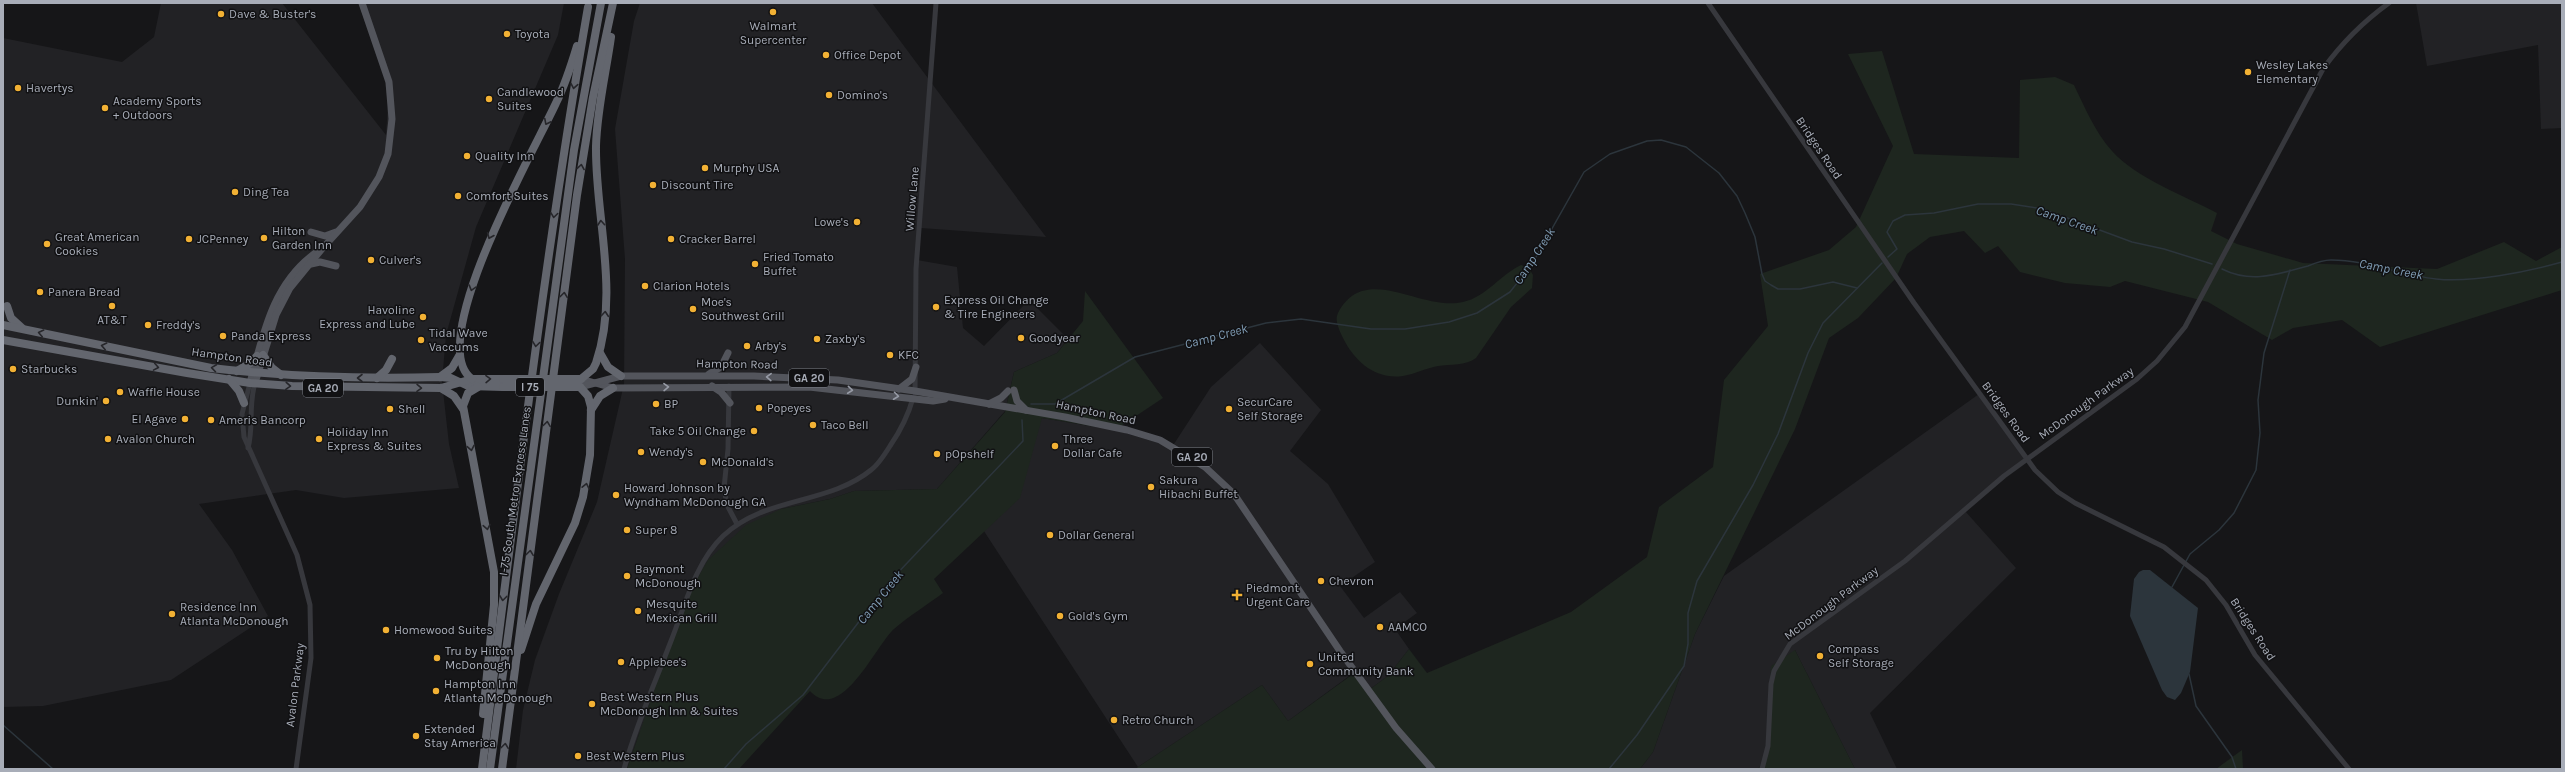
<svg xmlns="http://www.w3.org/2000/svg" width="2565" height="772" viewBox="0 0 2565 772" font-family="Karla,sans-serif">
	<rect width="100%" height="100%" fill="#161618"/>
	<g fill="#222225">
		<path d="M161 3H282L386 135 388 104 383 66 358 3H564L558 35 476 227 446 335 442 382 449 444 459 488 344 498 296 490 199 504 232 550 268 616 171 680 43 706 3 707V38L122 62 154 37Z"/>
		<path d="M640 3H872L1046 237 921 228 917 260 957 267 963 328 984 346 1029 300 1068 339 1057 353 1014 372 1005 411 937 489 854 491 830 499 781 509 639 734 627 769H516L523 710 535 660 559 594 597 502 624 384 625 259 615 129 634 21Z"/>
		<path d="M2416 3H2562V128L2541 129 2538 45 2427 66Z"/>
		<path d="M1260 343 1321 410 1290 451 1328 484 1375 562 1340 586 1364 618 1400 592 1417 613 1395 629 1409 649 1388 676 1366 692 1352 674 1288 721 1262 685 1138 767 980 525 1042 418 1115 430 1172 447 1211 387Z"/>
		<path d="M1979 394 2025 458 1965 511 2016 568 1870 713 1897 769H1855L1795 650 1767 759 1758 769H1640L1653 752 1695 634 1724 576Z"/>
	</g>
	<g fill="#1e261f">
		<path d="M1882 51 1914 154 2019 158 2020 80 2055 77 2074 85C2085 108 2095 132 2112 151 2136 178 2185 196 2217 213L2211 231 2237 244 2303 263 2437 269 2504 242 2536 261 2562 247V290L2380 347 2342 320 2293 328 2272 340 2208 302 2125 281 2110 287 2065 283 2020 272 1998 246 1985 253 1964 231 1930 237 1907 254 1896 278 1858 318 1829 338 1795 429 1695 634 1653 752 1640 769H1135L1262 685 1288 721 1353 674 1366 692 1388 676 1409 649 1427 673 1571 612 1647 557 1659 507 1713 467 1724 380 1768 326 1760 274 1829 250 1856 227 1893 146 1848 54Z"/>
		<path d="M1521 265 1528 267 1533 275 1532 288 1511 307 1476 358C1466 366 1450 364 1438 366 1426 368 1415 374 1403 376 1376 380 1355 362 1343 338 1340 331 1334 321 1338 313 1365 261 1421 312 1463 302 1486 297 1500 275 1521 265Z"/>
		<path d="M1085 291 1163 398 1115 430 1042 418 1020 498 934 579 943 593C927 605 909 616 894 629 876 645 841 725 810 691L739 769H627L686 598 708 560 746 525 781 509 830 499 854 491 937 489 1005 412 1014 372 1057 353 1083 321Z"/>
		<path d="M1795 650 1855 769H1758L1767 759 1771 666Z"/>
		<path d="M2242 750 2243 769H2216Z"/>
	</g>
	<path fill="#2c353c" d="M2143 570H2150L2198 608 2190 672 2181 693 2175 700 2167 697 2162 690 2130 616 2134 579 2139 572Z"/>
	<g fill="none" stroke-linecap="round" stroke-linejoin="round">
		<g stroke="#2c353c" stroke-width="1.5">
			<path d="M1888 257 1897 249 1887 232 1893 221 1905 215 1934 213 1978 204H2011L2043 209 2132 242 2164 249 2212 264"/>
			<path d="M2222 269C2252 284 2278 274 2308 266 2315 263 2324 260 2331 260 2367 260 2400 275 2436 279 2472 283 2526 272 2562 262"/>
			<path d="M1031 404H1055L1135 357 1266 323 1301 319 1371 329H1405L1449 322 1477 313 1510 292 1532 264 1584 172 1610 154 1647 141 1661 140 1686 147 1719 173 1737 196 1745 213 1755 237 1762 274 1765 281 1771 285 1778 289H1800L1833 282 1857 288"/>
			<path d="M2172 587 2190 554 2219 530 2234 513 2256 470 2260 433 2258 400 2264 353 2290 270"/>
			<path d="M2189 674 2196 706 2232 757 2236 769"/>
			<path d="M3 725 53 769"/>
			<path d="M724 769 746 744 803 695 890 581 1023 441 1022 420"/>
			<path d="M1609 769 1637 735 1684 666 1688 644V613L1697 581 1753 485 1778 434 1808 353 1823 323 1882 263"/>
		</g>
		<g stroke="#37383d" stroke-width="5">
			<path d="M1708 3 1914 303 2035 470 2058 492 2075 503 2164 547 2206 580 2226 605 2255 655 2349 769"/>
			<path d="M250 383 242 414 244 437 297 555 310 605 311 658 296 769"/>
			<path d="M729 386 728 449 724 488 727 505 737 524"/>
			<path d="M915 393 916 269 936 3"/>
			<path d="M248 448C254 426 248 407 255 383"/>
			<path d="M624 769C636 725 655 683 671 641 685 606 695 563 723 536 765 496 828 505 871 470 878 465 885 454 890 446 901 430 908 416 913 398"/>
			<path d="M1762 769 1768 746 1771 684 1774 671 1790 644 1905 561 2004 476 2137 379 2157 361 2185 327 2323 69C2341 44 2364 21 2389 3"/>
		</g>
		<g stroke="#53555c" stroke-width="7">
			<path d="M311 232 325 236 336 232"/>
			<path d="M311 264 320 262 336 266"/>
			<path d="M709 374 721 367 728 353"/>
			<path d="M581 379 613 388 809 387 933 401 945 399"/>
			<path d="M250 383C263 334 273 282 317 252"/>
			<path d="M255 383 276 315 290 288 321 250 360 207 379 177 388 154 392 119 389 82 362 3"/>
			<path d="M712 386 721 392 730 403"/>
			<path d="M580 387 621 376H754L838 380 915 391 1065 417 1127 430 1160 440 1205 467 1234 494 1340 651 1396 728 1432 769"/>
			<path d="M899 389 912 379 916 367"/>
			<path d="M1014 390 1017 401 1026 410"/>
			<path d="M989 404 1001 398 1008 391"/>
		</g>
		<g stroke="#63666e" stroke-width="8">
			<path d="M7 306 11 318 22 328"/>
			<path d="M3 325 211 368C287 377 363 379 440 377L451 378 468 386 503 387"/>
			<path d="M3 340 187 373 250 383 292 386 441 388 472 379H503"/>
			<path d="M600 353 608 367 621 376"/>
			<path d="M263 355 272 368 281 375"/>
			<path d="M237 371 249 364 257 356"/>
			<path d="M440 377 452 368 459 356"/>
			<path d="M377 378 386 370 392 359"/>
			<path d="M229 379 239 391 244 403"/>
			<path d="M472 379C423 344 536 147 556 103 565 85 571 66 577 46"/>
			<path d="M581 379 593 369 596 363C620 292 595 217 596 146 597 109 606 73 611 37"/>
			<path d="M478 387 468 393 463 406 494 572V605L483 714"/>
			<path d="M441 388 454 396 463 409"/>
			<path d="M591 410 600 396 613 388"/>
			<path d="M521 650 536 604 575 523 583 497 590 455 591 407 588 396 580 387"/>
			<path d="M482 769C514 514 544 260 588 7"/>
			<path d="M490 769 574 150 601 3"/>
			<path d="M502 769 577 195 593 97 613 3"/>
		</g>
		<g stroke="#63666e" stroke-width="8">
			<path d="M503 379H581"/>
			<path d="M503 387H580"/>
		</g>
	</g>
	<defs><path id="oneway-chevron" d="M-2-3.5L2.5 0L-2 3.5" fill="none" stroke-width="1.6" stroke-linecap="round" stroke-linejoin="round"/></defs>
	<g stroke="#26262a">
		<use href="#oneway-chevron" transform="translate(574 86) rotate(100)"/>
		<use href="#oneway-chevron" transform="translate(547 122) rotate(117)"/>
		<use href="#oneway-chevron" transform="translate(581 167) rotate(-81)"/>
		<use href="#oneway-chevron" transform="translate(554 215) rotate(98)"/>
		<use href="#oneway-chevron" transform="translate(601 223) rotate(-95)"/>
		<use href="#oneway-chevron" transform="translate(490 236) rotate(113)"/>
		<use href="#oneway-chevron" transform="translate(472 288) rotate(106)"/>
		<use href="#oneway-chevron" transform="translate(564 295) rotate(-83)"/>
		<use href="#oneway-chevron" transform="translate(605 314) rotate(-85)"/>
		<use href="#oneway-chevron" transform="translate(41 333) rotate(-168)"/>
		<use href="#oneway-chevron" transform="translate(536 344) rotate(98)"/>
		<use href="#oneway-chevron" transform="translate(104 346) rotate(-168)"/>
		<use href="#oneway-chevron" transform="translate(156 367) rotate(10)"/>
		<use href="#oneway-chevron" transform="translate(214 368) rotate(-172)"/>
		<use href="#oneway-chevron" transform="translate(360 378) rotate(-180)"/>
		<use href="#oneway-chevron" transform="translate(488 379) rotate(-1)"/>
		<use href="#oneway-chevron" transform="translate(288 386) rotate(4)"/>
		<use href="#oneway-chevron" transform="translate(419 388) rotate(1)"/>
		<use href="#oneway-chevron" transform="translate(547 424) rotate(-82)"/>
		<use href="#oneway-chevron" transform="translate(471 448) rotate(79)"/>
		<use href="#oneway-chevron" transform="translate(586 486) rotate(-78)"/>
		<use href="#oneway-chevron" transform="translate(487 527) rotate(79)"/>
		<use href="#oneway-chevron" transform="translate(530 553) rotate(-83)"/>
		<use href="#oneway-chevron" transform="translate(503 598) rotate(97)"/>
		<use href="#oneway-chevron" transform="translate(505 746) rotate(-83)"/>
	</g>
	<g stroke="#979ba6">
		<use href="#oneway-chevron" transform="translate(769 377) rotate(-178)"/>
		<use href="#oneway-chevron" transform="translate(666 387) rotate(-1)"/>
		<use href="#oneway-chevron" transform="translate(850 390) rotate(6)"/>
		<use href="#oneway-chevron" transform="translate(896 396) rotate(7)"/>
	</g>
	<g fill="#f2b134" stroke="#111113" stroke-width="1.5">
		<circle cx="773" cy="12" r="4"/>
		<circle cx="221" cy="14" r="4"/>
		<circle cx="507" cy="34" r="4"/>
		<circle cx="826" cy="55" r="4"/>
		<circle cx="2248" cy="72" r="4"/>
		<circle cx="18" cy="88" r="4"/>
		<circle cx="829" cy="95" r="4"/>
		<circle cx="489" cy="99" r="4"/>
		<circle cx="105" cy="108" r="4"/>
		<circle cx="467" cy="156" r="4"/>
		<circle cx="705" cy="168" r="4"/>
		<circle cx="653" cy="185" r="4"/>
		<circle cx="235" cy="192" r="4"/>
		<circle cx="458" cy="196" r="4"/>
		<circle cx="857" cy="222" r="4"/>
		<circle cx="264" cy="238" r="4"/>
		<circle cx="189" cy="239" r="4"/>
		<circle cx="671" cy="239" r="4"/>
		<circle cx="47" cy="244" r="4"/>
		<circle cx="371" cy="260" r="4"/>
		<circle cx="755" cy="264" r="4"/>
		<circle cx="645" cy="286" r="4"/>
		<circle cx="40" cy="292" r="4"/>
		<circle cx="112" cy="306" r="4"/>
		<circle cx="936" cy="307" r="4"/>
		<circle cx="693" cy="309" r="4"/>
		<circle cx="423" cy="317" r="4"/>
		<circle cx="148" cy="325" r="4"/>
		<circle cx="223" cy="336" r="4"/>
		<circle cx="1021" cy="338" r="4"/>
		<circle cx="817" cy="339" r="4"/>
		<circle cx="421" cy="340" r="4"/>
		<circle cx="747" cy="346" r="4"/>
		<circle cx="890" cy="355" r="4"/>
		<circle cx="13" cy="369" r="4"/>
		<circle cx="120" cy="392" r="4"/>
		<circle cx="106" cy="401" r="4"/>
		<circle cx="656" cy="404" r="4"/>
		<circle cx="759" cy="408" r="4"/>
		<circle cx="390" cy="409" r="4"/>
		<circle cx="1229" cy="409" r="4"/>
		<circle cx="185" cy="419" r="4"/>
		<circle cx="211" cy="420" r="4"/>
		<circle cx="813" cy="425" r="4"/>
		<circle cx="754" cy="431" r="4"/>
		<circle cx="108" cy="439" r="4"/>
		<circle cx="319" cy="439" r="4"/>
		<circle cx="1055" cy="446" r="4"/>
		<circle cx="641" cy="452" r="4"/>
		<circle cx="937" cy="454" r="4"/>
		<circle cx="703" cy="462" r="4"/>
		<circle cx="1151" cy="487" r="4"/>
		<circle cx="616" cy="495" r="4"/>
		<circle cx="627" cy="530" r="4"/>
		<circle cx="1050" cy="535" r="4"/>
		<circle cx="627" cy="576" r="4"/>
		<circle cx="1321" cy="581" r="4"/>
		<path d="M1235 589h4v4h4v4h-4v4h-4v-4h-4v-4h4z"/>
		<circle cx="638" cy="611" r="4"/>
		<circle cx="172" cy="614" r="4"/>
		<circle cx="1060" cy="616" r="4"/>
		<circle cx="1380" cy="627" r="4"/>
		<circle cx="386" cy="630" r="4"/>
		<circle cx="1820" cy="656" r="4"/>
		<circle cx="437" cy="658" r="4"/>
		<circle cx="621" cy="662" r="4"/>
		<circle cx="1310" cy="664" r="4"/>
		<circle cx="436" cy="691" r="4"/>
		<circle cx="592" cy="704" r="4"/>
		<circle cx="1114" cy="720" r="4"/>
		<circle cx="416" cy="736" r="4"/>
		<circle cx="578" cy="756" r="4"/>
	</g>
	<g text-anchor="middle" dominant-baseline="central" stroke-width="3" stroke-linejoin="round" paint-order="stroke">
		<g fill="#111113" stroke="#7b7e86" stroke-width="1">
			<rect x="789" y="369" width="40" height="18" rx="3"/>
			<rect x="516" y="378" width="28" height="18" rx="3"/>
			<rect x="303" y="379" width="40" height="18" rx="3"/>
			<rect x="1172" y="448" width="40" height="18" rx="3"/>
		</g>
		<g font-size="11" font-weight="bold" fill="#a8adb8">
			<text x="809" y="378">GA 20</text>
			<text x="530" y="387">I 75</text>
			<text x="323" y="388">GA 20</text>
			<text x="1192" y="457">GA 20</text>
		</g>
		<g font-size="12" fill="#a8adb8" stroke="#111113" text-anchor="start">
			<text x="229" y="14">Dave &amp; Buster's</text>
			<text x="773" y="26" text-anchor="middle">Walmart<tspan x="773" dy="14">Supercenter</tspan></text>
			<text x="515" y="34">Toyota</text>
			<text x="834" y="55">Office Depot</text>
			<text x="2256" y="65">Wesley Lakes<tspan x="2256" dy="14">Elementary</tspan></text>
			<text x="26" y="88">Havertys</text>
			<text x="497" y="92">Candlewood<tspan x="497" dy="14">Suites</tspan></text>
			<text x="837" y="95">Domino's</text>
			<text x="113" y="101">Academy Sports<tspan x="113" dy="14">+ Outdoors</tspan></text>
			<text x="475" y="156">Quality Inn</text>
			<text x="713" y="168">Murphy USA</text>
			<text x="661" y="185">Discount Tire</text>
			<text x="243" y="192">Ding Tea</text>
			<text x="466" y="196">Comfort Suites</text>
			<text x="849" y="222" text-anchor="end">Lowe's</text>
			<text x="272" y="231">Hilton<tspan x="272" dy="14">Garden Inn</tspan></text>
			<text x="55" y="237">Great American<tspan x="55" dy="14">Cookies</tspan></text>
			<text x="197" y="239">JCPenney</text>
			<text x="679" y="239">Cracker Barrel</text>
			<text x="763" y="257">Fried Tomato<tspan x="763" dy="14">Buffet</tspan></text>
			<text x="379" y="260">Culver's</text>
			<text x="653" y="286">Clarion Hotels</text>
			<text x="48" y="292">Panera Bread</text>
			<text x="944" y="300">Express Oil Change<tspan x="944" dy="14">&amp; Tire Engineers</tspan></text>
			<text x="701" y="302">Moe's<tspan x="701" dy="14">Southwest Grill</tspan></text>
			<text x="415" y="310" text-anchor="end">Havoline<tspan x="415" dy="14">Express and Lube</tspan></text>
			<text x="112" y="320" text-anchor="middle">AT&amp;T</text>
			<text x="156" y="325">Freddy's</text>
			<text x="429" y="333">Tidal Wave<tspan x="429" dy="14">Vaccums</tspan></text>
			<text x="231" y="336">Panda Express</text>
			<text x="1029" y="338">Goodyear</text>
			<text x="825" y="339">Zaxby's</text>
			<text x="755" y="346">Arby's</text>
			<text x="898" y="355">KFC</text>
			<text x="21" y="369">Starbucks</text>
			<text x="128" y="392">Waffle House</text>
			<text x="98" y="401" text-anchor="end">Dunkin'</text>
			<text x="1237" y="402">SecurCare<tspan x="1237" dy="14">Self Storage</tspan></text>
			<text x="664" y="404">BP</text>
			<text x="767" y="408">Popeyes</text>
			<text x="398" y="409">Shell</text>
			<text x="177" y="419" text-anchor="end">El Agave</text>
			<text x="219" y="420">Ameris Bancorp</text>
			<text x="821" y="425">Taco Bell</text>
			<text x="746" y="431" text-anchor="end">Take 5 Oil Change</text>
			<text x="327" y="432">Holiday Inn<tspan x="327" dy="14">Express &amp; Suites</tspan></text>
			<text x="116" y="439">Avalon Church</text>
			<text x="1063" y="439">Three<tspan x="1063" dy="14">Dollar Cafe</tspan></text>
			<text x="649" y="452">Wendy's</text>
			<text x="945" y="454">pOpshelf</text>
			<text x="711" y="462">McDonald's</text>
			<text x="1159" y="480">Sakura<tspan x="1159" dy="14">Hibachi Buffet</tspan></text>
			<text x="624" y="488">Howard Johnson by<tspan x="624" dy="14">Wyndham McDonough GA</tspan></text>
			<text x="635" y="530">Super 8</text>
			<text x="1058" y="535">Dollar General</text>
			<text x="635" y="569">Baymont<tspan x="635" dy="14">McDonough</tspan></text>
			<text x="1329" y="581">Chevron</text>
			<text x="1246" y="588">Piedmont<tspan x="1246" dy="14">Urgent Care</tspan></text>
			<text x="646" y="604">Mesquite<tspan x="646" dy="14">Mexican Grill</tspan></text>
			<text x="180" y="607">Residence Inn<tspan x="180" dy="14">Atlanta McDonough</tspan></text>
			<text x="1068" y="616">Gold's Gym</text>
			<text x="1388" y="627">AAMCO</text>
			<text x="394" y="630">Homewood Suites</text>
			<text x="1828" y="649">Compass<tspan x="1828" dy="14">Self Storage</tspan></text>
			<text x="445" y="651">Tru by Hilton<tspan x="445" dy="14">McDonough</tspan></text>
			<text x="1318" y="657">United<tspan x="1318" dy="14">Community Bank</tspan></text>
			<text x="629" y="662">Applebee's</text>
			<text x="444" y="684">Hampton Inn<tspan x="444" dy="14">Atlanta McDonough</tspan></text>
			<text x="600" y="697">Best Western Plus<tspan x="600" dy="14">McDonough Inn &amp; Suites</tspan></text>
			<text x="1122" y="720">Retro Church</text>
			<text x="424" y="729">Extended<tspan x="424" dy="14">Stay America</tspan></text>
			<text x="586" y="756">Best Western Plus</text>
		</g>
		<g font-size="12" fill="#a8adb8" stroke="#111113">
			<text transform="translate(1819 148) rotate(56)">Bridges Road</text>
			<text transform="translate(912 199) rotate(-85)">Willow Lane</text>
			<text transform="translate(232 357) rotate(8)">Hampton Road</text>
			<text transform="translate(737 364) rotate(1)">Hampton Road</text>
			<text transform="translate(2086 403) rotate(-36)">McDonough Parkway</text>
			<text transform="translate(1096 412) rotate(12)">Hampton Road</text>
			<text transform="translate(2006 412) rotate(54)">Bridges Road</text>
			<text transform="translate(515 491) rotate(-82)">I-75 South Metro Express Lanes</text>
			<text transform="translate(1831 603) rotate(-37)">McDonough Parkway</text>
			<text transform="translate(2253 629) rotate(57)">Bridges Road</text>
			<text transform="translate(295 685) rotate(-83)">Avalon Parkway</text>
		</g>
		<g font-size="13" font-style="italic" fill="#7f9bb3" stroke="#111113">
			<text transform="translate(2067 220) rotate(19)">Camp Creek</text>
			<text transform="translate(1534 256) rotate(-57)">Camp Creek</text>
			<text transform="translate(2391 269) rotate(11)">Camp Creek</text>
			<text transform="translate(1216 336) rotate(-15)">Camp Creek</text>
			<text transform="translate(880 597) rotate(-51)">Camp Creek</text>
		</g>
	</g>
	<rect width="2565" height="772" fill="none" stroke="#a8adb8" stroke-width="8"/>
</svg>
